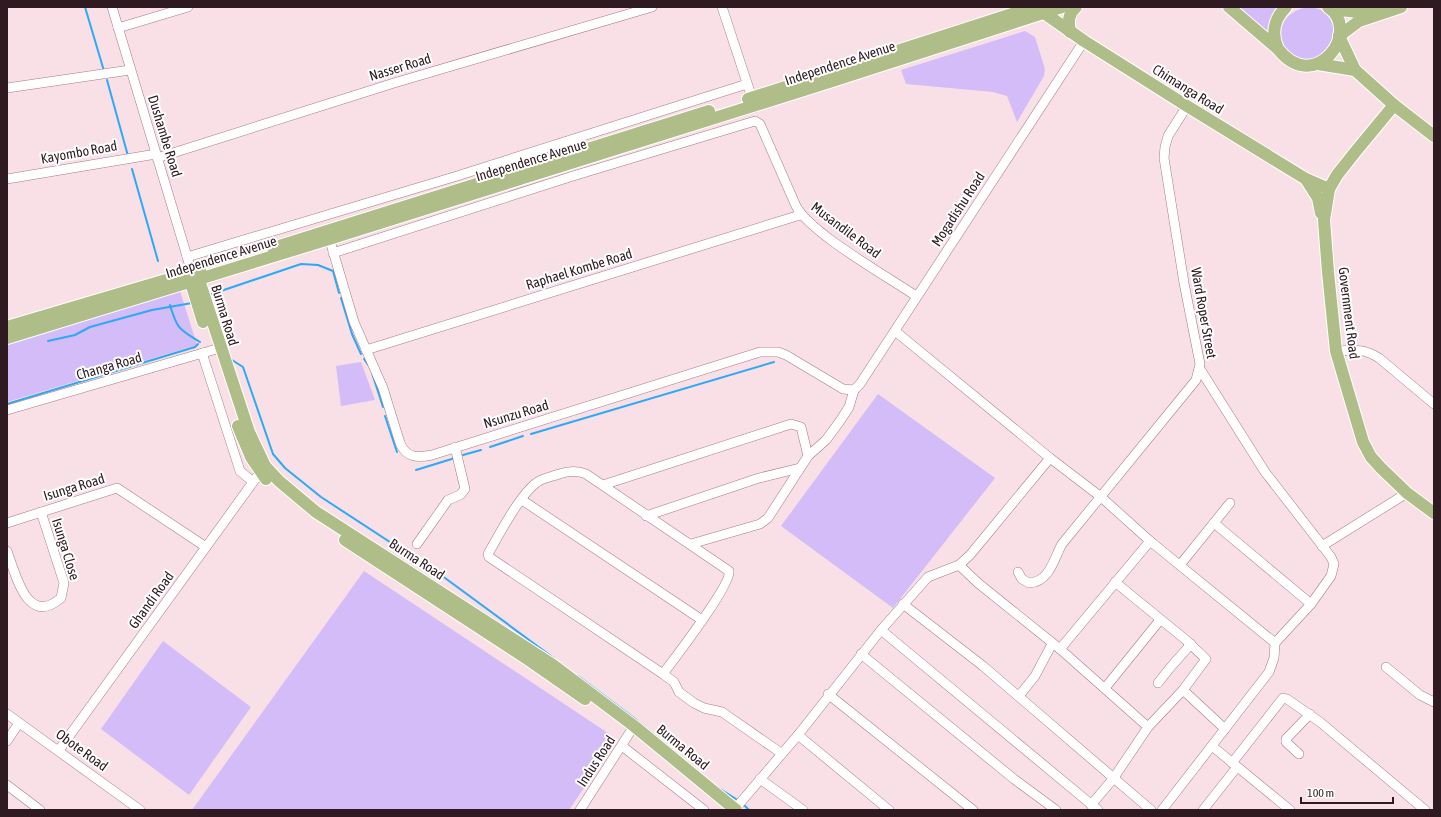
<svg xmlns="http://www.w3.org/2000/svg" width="1441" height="817" viewBox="0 0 1441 817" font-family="'Asap Condensed',sans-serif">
	<rect width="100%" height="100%" fill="#f8e0e6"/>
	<g fill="#d4bcf9">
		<path d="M1234 7H1280L1269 36Z"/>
		<path d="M1310 7C1331 10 1335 23 1334 42L1318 60H1299C1294 56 1286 51 1283 45 1273 26 1291 8 1310 7Z"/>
		<path d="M1025 31 1035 37 1045 69 1044 76 1017 122 1007 96 993 92 906 84 901 70Z"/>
		<path d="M180 291 197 345 7 402V344Z"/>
		<path d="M361 362 375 400 341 406 336 366Z"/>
		<path d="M878 394 995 478 893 608 781 526Z"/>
		<path d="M364 571 617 739 569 810H192Z"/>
		<path d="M163 641 251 707 189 795 101 729Z"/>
	</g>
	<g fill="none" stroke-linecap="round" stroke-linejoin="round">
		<g stroke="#2ca9f7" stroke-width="2">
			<path d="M85 7 104 71"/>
			<path d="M107 80 128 156"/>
			<path d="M132 169 158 261"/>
			<path d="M212 294 301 264 318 265 333 271 339 293"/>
			<path d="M341 298 352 334 361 354"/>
			<path d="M170 305C177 329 179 329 200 342"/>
			<path d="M48 341 75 335 90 327 152 310 192 303"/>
			<path d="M364 359 369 366"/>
			<path d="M232 360 243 367 273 454 285 468 321 497 445 578 555 659"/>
			<path d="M372 373 383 407"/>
			<path d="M7 404 195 347 198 344"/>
			<path d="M385 416 397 452"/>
			<path d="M531 434 774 362"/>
			<path d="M490 447 523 436"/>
			<path d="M463 455 481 450"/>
			<path d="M416 470 455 458"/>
			<path d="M578 676 634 718 673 751"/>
			<path d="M717 787 736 799"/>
			<path d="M744 805 749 810"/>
		</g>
		<g stroke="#ac7986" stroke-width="10">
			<g id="minor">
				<path d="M112 7 192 273"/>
				<path d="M722 7 752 98"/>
				<path d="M118 28 188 7"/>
				<path d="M7 88 130 70"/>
				<path d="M157 158 394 83 652 7"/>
				<path d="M7 179 156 154"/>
				<path d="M328 234 354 322 383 388 400 443C406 458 418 458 432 455L760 352H778L786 355 843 389 854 390"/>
				<path d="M333 253 573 176 755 121 760 124 796 206C810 233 888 277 916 296"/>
				<path d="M187 257 457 176 747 84"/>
				<path d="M895 331 1050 458 1101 497 1150 541 1275 643 1274 658 1269 672 1162 810"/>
				<path d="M366 350 800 215"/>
				<path d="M1336 351C1354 350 1363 348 1379 358L1434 404"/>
				<path d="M202 353 240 471 253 482"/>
				<path d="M1200 369 1265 472 1331 557 1334 564 1331 576 1311 604 1275 643"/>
				<path d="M854 390 860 384 1084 41"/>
				<path d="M7 410 220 348"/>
				<path d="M603 485 791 424 801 427 808 456"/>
				<path d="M522 500 702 620"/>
				<path d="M646 516 759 478 800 468"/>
				<path d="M7 523 117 488 206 547"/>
				<path d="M1214 523 1311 604"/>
				<path d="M417 544 448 500 460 495 465 489 455 447"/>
				<path d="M691 544 760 524 768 518 808 456 826 440 840 421 849 407 854 390"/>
				<path d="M1322 546 1407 493"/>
				<path d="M7 551C16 575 27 627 61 598L64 583 41 512"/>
				<path d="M959 565 978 583 1060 649 1148 727"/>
				<path d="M1180 565 1230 503"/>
				<path d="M1018 572 1022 579 1029 583C1050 582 1054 558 1062 544L1196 380 1200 364 1184 283 1164 158 1165 147 1168 136 1187 106"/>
				<path d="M903 604 983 666 1151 810"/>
				<path d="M881 630 1098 810"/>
				<path d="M1060 649 1150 541"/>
				<path d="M861 654 1014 779 1056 810"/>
				<path d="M1386 667 1420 695 1434 702"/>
				<path d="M663 674C674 659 732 584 729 571L586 474C577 470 568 471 559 474 551 477 542 478 536 483 519 496 499 535 488 554L489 557 663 674 674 682 679 692 694 703 704 708 722 712 781 753"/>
				<path d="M1158 683 1169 669 1191 644"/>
				<path d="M1105 688 1160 620"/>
				<path d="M1183 690 1225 729"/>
				<path d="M828 694 973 810"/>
				<path d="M1019 696 1035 676 1052 644"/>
				<path d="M7 714 140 810"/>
				<path d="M798 735 889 810"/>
				<path d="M7 741 19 723"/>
				<path d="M622 746 704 810"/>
				<path d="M1212 746 1290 810"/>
				<path d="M59 750 264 467"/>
				<path d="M1299 754 1286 742V739L1310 714"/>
				<path d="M1232 763 1283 698 1287 699 1320 722 1425 810"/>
				<path d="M760 779 803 810"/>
				<path d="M7 785 40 810"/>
				<path d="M1091 805 1113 779 1148 727 1183 690 1206 659 1186 640 1115 582"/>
				<path d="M735 809 798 735 881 630 928 577 959 565 970 555 1050 458"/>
				<path d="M580 810 634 726"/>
				<path d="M1203 810 1237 767"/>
			</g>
		</g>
		<g stroke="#fff" stroke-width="14">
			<g id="major">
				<path d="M1229 7 1278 49C1315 96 1363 31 1328 7"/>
				<path d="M1331 9 1358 12 1375 8"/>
				<path d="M1040 10 1084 41 1187 106 1306 179 1329 189"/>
				<path d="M1070 32C1068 22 1068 14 1076 7"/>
				<path d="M1339 36 1355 70 1394 105 1434 136"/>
				<path d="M1339 36 1359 21 1401 7"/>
				<path d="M1278 49C1271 34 1274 19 1286 7"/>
				<path d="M1318 64 1355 70"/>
				<path d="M748 99 1034 7"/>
				<path d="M1394 105 1356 151 1337 175 1329 189 1324 220 1328 272 1336 351 1363 442 1371 457 1381 468 1407 493 1434 513"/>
				<path d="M1306 179 1318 198 1321 213"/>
				<path d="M273 248 709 111"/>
				<path d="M192 274V286L203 322"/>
				<path d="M193 274 200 283 249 432 265 466 279 481 316 512 553 665 634 726 736 810"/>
				<path d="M7 327 200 270"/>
				<path d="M7 338 329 239 826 83 1062 7"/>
				<path d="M238 426 251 457 266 479"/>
				<path d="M345 540 529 660 585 699"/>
			</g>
		</g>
		<use href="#minor" stroke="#fff" stroke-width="9"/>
		<use href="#major" stroke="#afbd88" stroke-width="12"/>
	</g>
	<g text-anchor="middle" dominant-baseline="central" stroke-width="4" stroke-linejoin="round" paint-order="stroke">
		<g font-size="14" fill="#2e1a20" stroke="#fff">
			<text transform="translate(840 63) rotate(-18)">Independence Avenue</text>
			<text transform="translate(400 67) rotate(-17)">Nasser Road</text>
			<text transform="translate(1188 89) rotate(32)">Chimanga Road</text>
			<text transform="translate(165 136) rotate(73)">Dushambe Road</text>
			<text transform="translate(79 152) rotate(-10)">Kayombo Road</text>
			<text transform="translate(531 160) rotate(-17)">Independence Avenue</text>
			<text transform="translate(958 209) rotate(-57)">Mogadishu Road</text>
			<text transform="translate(846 230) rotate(37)">Musandile Road</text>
			<text transform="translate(221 257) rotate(-17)">Independence Avenue</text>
			<text transform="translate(579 269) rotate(-17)">Raphael Kombe Road</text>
			<text transform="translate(1204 313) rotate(80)">Ward Roper Street</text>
			<text transform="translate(1349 313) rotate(83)">Government Road</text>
			<text transform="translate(225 315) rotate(73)">Burma Road</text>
			<text transform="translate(109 366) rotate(-16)">Changa Road</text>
			<text transform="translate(516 414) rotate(-17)">Nsunzu Road</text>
			<text transform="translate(74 487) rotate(-17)">Isunga Road</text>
			<text transform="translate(66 549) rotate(73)">Isunga Close</text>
			<text transform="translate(417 559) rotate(33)">Burma Road</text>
			<text transform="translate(151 600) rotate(-54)">Ghandi Road</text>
			<text transform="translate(683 747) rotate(39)">Burma Road</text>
			<text transform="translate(82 750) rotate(36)">Obote Road</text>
			<text transform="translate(596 761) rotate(-57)">Indus Road</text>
		</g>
	</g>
	<rect width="1441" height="817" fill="none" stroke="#2e1a20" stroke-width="16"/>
	<path d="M1301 797v6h92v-6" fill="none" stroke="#2e1a20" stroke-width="2"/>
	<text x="1307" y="797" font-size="12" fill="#2e1a20" stroke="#ffffff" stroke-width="3" paint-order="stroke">100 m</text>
</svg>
